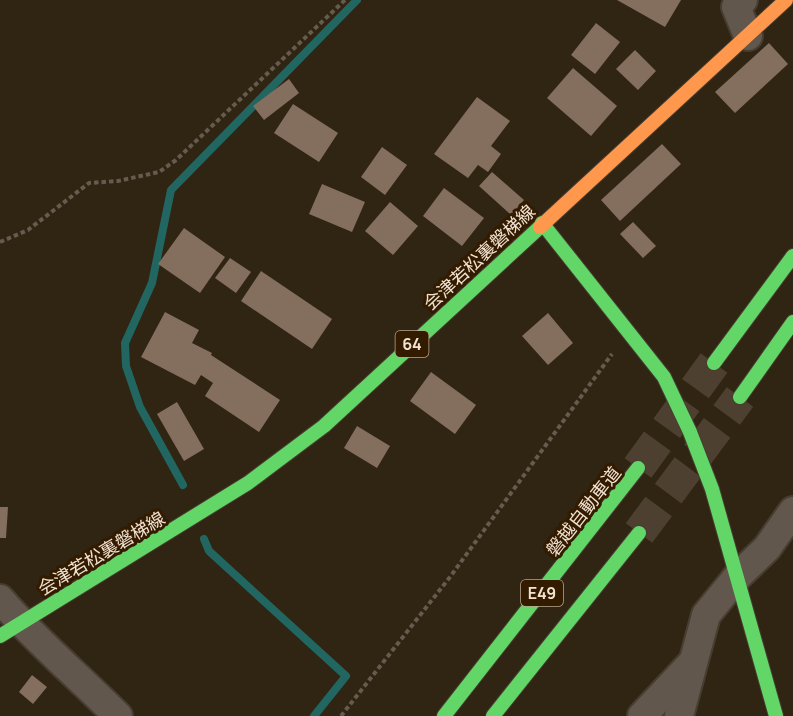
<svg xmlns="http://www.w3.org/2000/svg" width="793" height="716" viewBox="0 0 793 716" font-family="Manrope,'Noto Sans JP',sans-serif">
	<rect width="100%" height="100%" fill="#302413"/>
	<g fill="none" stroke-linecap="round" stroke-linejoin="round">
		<g stroke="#216660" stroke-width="8">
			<path d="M183 485 140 407 126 366 125 343 152 283 171 190 357 0"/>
			<path d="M204 539 209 551 346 676 314 716"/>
		</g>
	</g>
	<g fill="#846e5d">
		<path d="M617 0H681L665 27Z"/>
		<path d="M596 23 620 42 595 74 571 55Z"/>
		<path d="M769 43 788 64 735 113 715 92Z"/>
		<path d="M635 50 656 71 638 90 616 69Z"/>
		<path d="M573 68 617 106 591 136 547 98Z"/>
		<path d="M289 79 299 93 264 120 253 106Z"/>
		<path d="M477 97 510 121 491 146 501 154 488 172 478 165 468 178 434 154Z"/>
		<path d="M293 104 338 133 319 162 274 133Z"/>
		<path d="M662 144 681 164 620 221 601 200Z"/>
		<path d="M382 147 407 165 385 195 361 177Z"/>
		<path d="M492 172 524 200 511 215 479 186Z"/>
		<path d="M322 184 365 202 352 232 309 214Z"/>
		<path d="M444 188 484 218 462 246 423 216Z"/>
		<path d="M390 202 418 226 393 255 365 231Z"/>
		<path d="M633 222 656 246 643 258 620 234Z"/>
		<path d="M184 228 225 257 200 293 158 264Z"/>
		<path d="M230 258 251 272 236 293 215 278Z"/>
		<path d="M261 271 332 319 312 349 241 301Z"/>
		<path d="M165 312 199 330 192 343 212 353 211 355 280 400 259 432 205 396 213 383 201 375 195 385 141 357Z"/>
		<path d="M548 313 573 343 548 365 522 336Z"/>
		<path d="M431 372 476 405 455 434 410 401Z"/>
		<path d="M177 402 204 449 184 461 157 414Z"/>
		<path d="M357 426 390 446 377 468 344 448Z"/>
		<path d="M0 507H8L6 538H0Z"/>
		<path d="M32 675 47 687 33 704 19 692Z"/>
	</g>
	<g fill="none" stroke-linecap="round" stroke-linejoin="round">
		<g stroke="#4d4030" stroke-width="33" stroke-dasharray="33 16" stroke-linecap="butt">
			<path d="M638 468 714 363"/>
			<path d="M639 533 740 397"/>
		</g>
		<g stroke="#473d31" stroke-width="32">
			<g id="street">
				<path d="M743 0 736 7 748 36"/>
				<path d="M0 599C36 641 79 677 118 716"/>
				<path d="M642 716 690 665"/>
				<path d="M679 716 706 615 738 576 767 548 793 511"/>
			</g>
		</g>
		<g stroke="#473d31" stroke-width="16">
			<g id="fast">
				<path d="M542 223 664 377 690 432 712 489 776 716"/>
				<path d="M714 363 793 256"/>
				<path d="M740 397 793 322"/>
				<path d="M0 636 248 483 324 426 540 227"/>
				<path d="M444 716 638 468"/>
				<path d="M493 716 639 533"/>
			</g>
		</g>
		<g stroke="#473d31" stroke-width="16">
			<path id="slow" d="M540 227 786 0"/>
		</g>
		<g stroke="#655b4f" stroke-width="4" stroke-dasharray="4.5 3" stroke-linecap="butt">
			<path d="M0 242 28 230 89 183 118 181 159 172 176 160 345 0"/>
			<path d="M341 716 450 577 612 354"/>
		</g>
		<use href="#street" stroke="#61574c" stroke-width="28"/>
		<use href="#fast" stroke="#63d668" stroke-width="14"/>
		<use href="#slow" stroke="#ff974d" stroke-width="14"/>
	</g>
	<g text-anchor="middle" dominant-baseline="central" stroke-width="6" stroke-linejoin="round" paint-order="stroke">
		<g fill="#331b00" stroke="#b9a692" stroke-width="1.5">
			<rect x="395.5" y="331" width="33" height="26" rx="4.5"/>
			<rect x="521" y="580" width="42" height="26" rx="4.5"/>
		</g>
		<g font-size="16" font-weight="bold" fill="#f2e2d1">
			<text x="412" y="344">64</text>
			<text x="542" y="593">E49</text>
		</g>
		<g font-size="18" fill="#f2e2d1" stroke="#331b00">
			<text transform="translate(479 257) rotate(-43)">会津若松裏磐梯線</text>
			<text transform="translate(583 511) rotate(-52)">磐越自動車道</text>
			<text transform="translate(101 553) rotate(-31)">会津若松裏磐梯線</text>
		</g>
	</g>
</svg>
